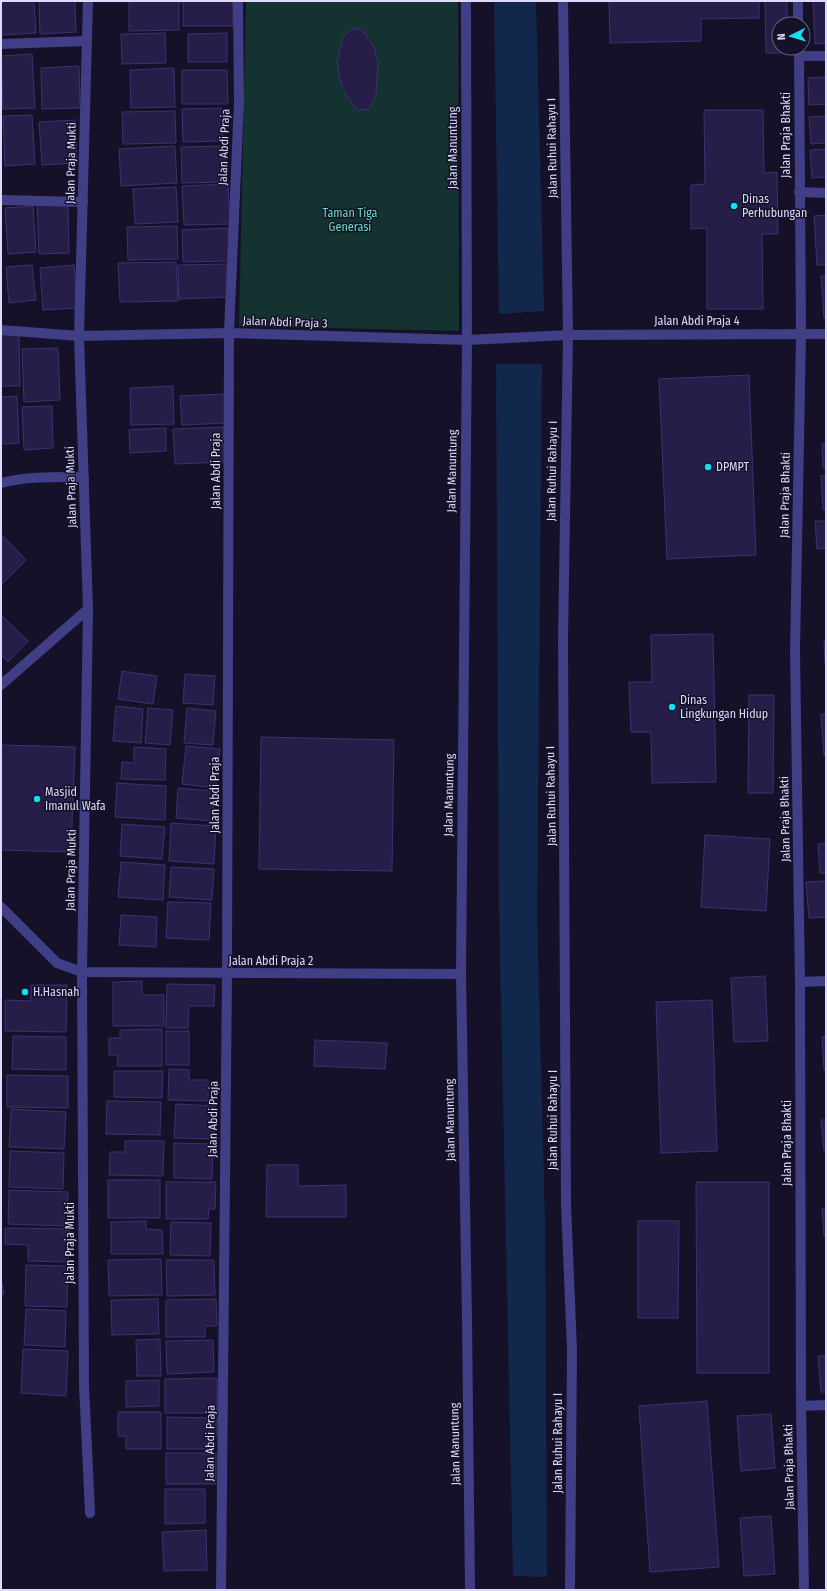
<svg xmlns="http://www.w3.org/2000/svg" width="827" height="1591" viewBox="0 0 827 1591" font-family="'Fira Sans Condensed',sans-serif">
	<rect width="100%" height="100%" fill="#151128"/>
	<path fill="#143230" d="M246 1H458L459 331 239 326Z"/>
	<g fill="#11284c">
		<path d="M494 1H536L544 311 499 314Z"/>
		<path d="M496 364H542L537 916 545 1220 547 1577 513 1576 499 907Z"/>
	</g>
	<g fill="#261e48" stroke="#3d3173">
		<path d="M1 1H34L36 33 2 35Z"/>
		<path d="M39 1H75L76 32 40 34Z"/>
		<path d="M129 1H179V30L129 31Z"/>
		<rect x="183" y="1" width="50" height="25"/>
		<path d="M609 1H759V18L701 19V41L610 43Z"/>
		<path d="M765 1H787V24H779V48H788V53H766Z"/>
		<path d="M813 1H826V43L815 44Z"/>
		<path d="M351 29H362L374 47 378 62 376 95 369 109 357 110 347 97 341 84 337 63 343 37Z"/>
		<path d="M165 33 166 63 122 64 121 34Z"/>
		<path d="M227 33V62H188V34Z"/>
		<path d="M32 54 35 108 3 109 1 56Z"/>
		<path d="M79 66 80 108 42 109 41 68Z"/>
		<path d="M174 68 175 107 131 108 130 70Z"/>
		<path d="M182 70H227L228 104H182Z"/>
		<path d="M826 77V104L809 105 808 78Z"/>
		<path d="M222 108 223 141 183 142 182 109Z"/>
		<path d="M704 110H763L764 173 777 172 778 234H762L763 309H707V228L691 229V185L705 184Z"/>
		<path d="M175 111 176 143 123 144 122 112Z"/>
		<path d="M32 115 35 164 5 166 3 116Z"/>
		<path d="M826 116V143L811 144 809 117Z"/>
		<path d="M75 120 77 163 42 165 39 122Z"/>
		<path d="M175 146 177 183 121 186 119 149Z"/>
		<path d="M225 146 226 182 182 183 181 147Z"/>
		<path d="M826 149V177L812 178 810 150Z"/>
		<path d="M228 184 230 224 184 225 182 186Z"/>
		<path d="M176 187 178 222 135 224 133 189Z"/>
		<path d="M68 204 69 253 39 254 37 205Z"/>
		<path d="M33 206 36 252 8 254 5 208Z"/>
		<path d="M826 215V265H817L814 216Z"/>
		<path d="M177 226 178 259 128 260 127 227Z"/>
		<path d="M228 228 229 261 183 262 182 230Z"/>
		<path d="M176 262 178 301 120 302 118 263Z"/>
		<path d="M228 264 229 297 179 299 178 265Z"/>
		<path d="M32 265 36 300 9 303 6 267Z"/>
		<path d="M74 265 77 308 43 310 40 268Z"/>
		<path d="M821 276H826V318H824Z"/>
		<path d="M1 334H19L20 386H1Z"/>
		<path d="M58 348 60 400 24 402 22 349Z"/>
		<path d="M749 375 756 555 667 559 659 379Z"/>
		<path d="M173 386 174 424 131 425 130 388Z"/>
		<path d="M225 394 226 423 182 425 180 396Z"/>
		<path d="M17 396 19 443 1 444V397Z"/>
		<path d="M52 406 53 448 24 450 22 407Z"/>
		<path d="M223 427 225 462 175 464 173 429Z"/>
		<path d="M166 428V451L130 453 129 430Z"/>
		<path d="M826 443V468H823L822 444Z"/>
		<path d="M826 475V510H823L821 476Z"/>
		<path d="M815 521H826V548L817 549Z"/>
		<path d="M1 534 26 560 1 585Z"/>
		<path d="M1 615 28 641 8 662 1 655Z"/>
		<path d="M713 634 716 782 652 783 651 732H631L629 682H652L651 635Z"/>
		<path d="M824 641H826V664H825Z"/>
		<path d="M122 671 157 676 153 704 118 699Z"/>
		<path d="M185 674 215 676 213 705 183 703Z"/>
		<path d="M749 695H774L773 793H748Z"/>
		<path d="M116 706 143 709 141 743 113 741Z"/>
		<path d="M148 708 173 710 170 745 145 743Z"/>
		<path d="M187 708 216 711 213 745 184 743Z"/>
		<path d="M826 714V755H824L821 715Z"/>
		<path d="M261 737 394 740 392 871 259 869Z"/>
		<path d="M1 745 75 747 71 852 1 850Z"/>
		<path d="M186 746 220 749 216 788 182 784Z"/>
		<path d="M134 747 166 749 165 780 121 779 122 762 134 763Z"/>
		<path d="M117 783 166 786 165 820 115 817Z"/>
		<path d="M178 788 215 791 212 821 176 818Z"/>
		<path d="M171 823 216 826 214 864 169 861Z"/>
		<path d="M122 824 165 827 162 859 120 856Z"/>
		<path d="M705 835 770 839 766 911 701 907Z"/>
		<path d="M826 843V873H820L818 844Z"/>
		<path d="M121 862 165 865 163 900 118 897Z"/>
		<path d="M171 867 214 869 212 900 169 897Z"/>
		<path d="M826 881V917L809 918 806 882Z"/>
		<path d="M168 902 211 903 209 940 166 938Z"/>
		<path d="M121 915 157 917 156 947 119 945Z"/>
		<path d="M765 976 768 1041 734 1042 731 978Z"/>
		<path d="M142 981V995H164V1026H113V982Z"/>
		<path d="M167 984 215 985 214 1006H189L188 1028H166Z"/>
		<path d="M31 985H67L66 1032 5 1031V1000L31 1001Z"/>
		<path d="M712 1000 717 1151 661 1153 656 1002Z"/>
		<path d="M162 1029V1066H117L118 1055H109V1038H120V1030Z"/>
		<rect x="166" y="1031" width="23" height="34"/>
		<path d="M13 1036 66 1037V1070L12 1069Z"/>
		<path d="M826 1036V1070H824L822 1037Z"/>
		<path d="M315 1040 387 1043 385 1069 314 1066Z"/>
		<path d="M169 1069 189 1070V1080H208V1101L168 1100Z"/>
		<path d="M114 1071H163L162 1098 114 1097Z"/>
		<path d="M7 1075 68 1076V1108L7 1107Z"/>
		<path d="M107 1101 161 1102 160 1135 106 1134Z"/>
		<path d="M176 1104 215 1106 214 1139 174 1138Z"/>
		<path d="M11 1109 66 1112 64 1149 9 1147Z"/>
		<path d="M821 1120H826V1150L824 1151Z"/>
		<path d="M125 1141H164L163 1176 109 1175 110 1152H125Z"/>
		<path d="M174 1143 213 1144 212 1179 174 1178Z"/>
		<path d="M10 1151 64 1153 63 1189 9 1187Z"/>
		<path d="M267 1165H298V1186L346 1185V1217H266Z"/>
		<rect x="108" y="1180" width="52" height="38"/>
		<path d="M166 1182H216L215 1209H209L208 1219H166Z"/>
		<path d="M696 1182H769V1373H697Z"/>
		<path d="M9 1190 68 1192 67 1226 8 1224Z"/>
		<path d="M822 1209H826V1236H824Z"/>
		<path d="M146 1221V1229L162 1230 163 1254H111V1222Z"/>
		<path d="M638 1221H679L678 1318H638Z"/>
		<path d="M171 1222 211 1223 210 1256 170 1255Z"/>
		<path d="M5 1228 69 1229 68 1262 28 1261V1245L5 1244Z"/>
		<path d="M161 1259 162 1295 109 1296 108 1260Z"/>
		<path d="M166 1260H214L215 1295 167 1296Z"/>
		<path d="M26 1265 68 1266 67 1307 25 1306Z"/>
		<path d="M1 1279 4 1294 1 1295Z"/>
		<path d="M158 1299 159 1334 112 1335 111 1300Z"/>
		<path d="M216 1299 217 1326H205V1337H166V1300Z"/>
		<path d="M26 1309 66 1311 65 1347 24 1345Z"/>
		<path d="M160 1339 161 1376H137L136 1340Z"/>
		<path d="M213 1340 214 1372 167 1374 166 1341Z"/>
		<path d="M23 1349 68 1351 66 1396 21 1393Z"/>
		<path d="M818 1356H826V1392H821Z"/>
		<path d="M217 1378V1413H165V1379Z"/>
		<path d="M159 1380V1406L126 1407V1381Z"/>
		<path d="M707 1401 719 1567 650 1572 639 1406Z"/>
		<path d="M118 1412H161V1449H126V1436H118Z"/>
		<path d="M771 1414 775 1468 741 1471 737 1416Z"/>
		<path d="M167 1417 217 1418V1436H209V1449H167Z"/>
		<rect x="166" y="1453" width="50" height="31"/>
		<path d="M165 1489H205V1523L165 1524Z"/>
		<path d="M771 1516 775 1574 744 1576 740 1518Z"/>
		<path d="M206 1530 207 1570 164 1571 162 1532Z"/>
	</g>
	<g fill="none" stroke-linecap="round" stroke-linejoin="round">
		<g stroke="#403e85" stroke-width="10">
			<path d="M88 1 79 336 88 609 82 972 84 1385 90 1513"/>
			<path d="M798 1V24"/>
			<path d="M1 44 86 41"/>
			<path d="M799 48 801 334 795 651 800 982 801 1406 804 1590"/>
			<path d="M799 56H826"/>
			<path d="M799 192 826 193"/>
			<path d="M1 200 83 202"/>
			<path d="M1 330 79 336 229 333 467 340 568 335 826 334"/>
			<path d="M1 483C28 476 56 477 84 477"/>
			<path d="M1 685 88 609"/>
			<path d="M1 907 57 963 82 972 461 974"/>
			<path d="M800 982 826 981"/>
			<path d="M801 1406 826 1405"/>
			<path d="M221 1590 227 974 229 333 239 102 238 1"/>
		</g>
		<g stroke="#403e85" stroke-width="10">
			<path d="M466 1 467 340 461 974 467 1319 470 1590"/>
			<path d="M563 1 568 335 563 640 566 1204 572 1350 570 1590"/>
		</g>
	</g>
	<g fill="#0fe1f4" stroke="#151128" stroke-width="1.5">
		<circle cx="734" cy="206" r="4"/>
		<circle cx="708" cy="467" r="4"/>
		<circle cx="672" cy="707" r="4"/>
		<circle cx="37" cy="799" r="4"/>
		<circle cx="25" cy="992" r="4"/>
	</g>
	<g text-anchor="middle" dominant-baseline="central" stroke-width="3" stroke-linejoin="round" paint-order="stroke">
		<g font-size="12" fill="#dddafd" stroke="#151128">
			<text transform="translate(786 135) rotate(-90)">Jalan Praja Bhakti</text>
			<text transform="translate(224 147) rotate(-88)">Jalan Abdi Praja</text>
			<text transform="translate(453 148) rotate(-90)">Jalan Manuntung</text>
			<text transform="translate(552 148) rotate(-91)">Jalan Ruhui Rahayu I</text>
			<text transform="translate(71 163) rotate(-89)">Jalan Praja Mukti</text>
			<text x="697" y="321">Jalan Abdi Praja 4</text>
			<text transform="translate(285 322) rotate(2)">Jalan Abdi Praja 3</text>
			<text transform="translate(216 471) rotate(-90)">Jalan Abdi Praja</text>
			<text transform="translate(452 471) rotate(-89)">Jalan Manuntung</text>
			<text transform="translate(552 471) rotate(-89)">Jalan Ruhui Rahayu I</text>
			<text transform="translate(71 487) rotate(-92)">Jalan Praja Mukti</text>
			<text transform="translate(785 495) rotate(-89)">Jalan Praja Bhakti</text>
			<text transform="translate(215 795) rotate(-90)">Jalan Abdi Praja</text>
			<text transform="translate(449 795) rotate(-89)">Jalan Manuntung</text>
			<text transform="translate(551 796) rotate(-91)">Jalan Ruhui Rahayu I</text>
			<text transform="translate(785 819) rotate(-91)">Jalan Praja Bhakti</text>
			<text transform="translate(71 870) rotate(-89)">Jalan Praja Mukti</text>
			<text x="271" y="961">Jalan Abdi Praja 2</text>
			<text transform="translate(213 1119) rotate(-89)">Jalan Abdi Praja</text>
			<text transform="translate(450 1120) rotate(-91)">Jalan Manuntung</text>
			<text transform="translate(553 1120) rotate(-90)">Jalan Ruhui Rahayu I</text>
			<text transform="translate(787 1143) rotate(-90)">Jalan Praja Bhakti</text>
			<text transform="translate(70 1243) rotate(-90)">Jalan Praja Mukti</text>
			<text transform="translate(210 1443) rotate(-89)">Jalan Abdi Praja</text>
			<text transform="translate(558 1443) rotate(-90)">Jalan Ruhui Rahayu I</text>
			<text transform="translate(455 1444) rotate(-91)">Jalan Manuntung</text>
			<text transform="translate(789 1467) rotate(-91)">Jalan Praja Bhakti</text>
		</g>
		<g font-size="12" fill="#dddafd" stroke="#151128" text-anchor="start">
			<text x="742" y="199">Dinas<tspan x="742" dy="14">Perhubungan</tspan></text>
			<text x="716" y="467">DPMPT</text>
			<text x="680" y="700">Dinas<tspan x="680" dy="14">Lingkungan Hidup</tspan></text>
			<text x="45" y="792">Masjid<tspan x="45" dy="14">Imanul Wafa</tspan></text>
			<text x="33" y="992">H.Hasnah</text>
		</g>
		<g font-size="12" fill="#68dbbd" stroke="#151128">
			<text x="350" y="213">Taman Tiga<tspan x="350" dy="14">Generasi</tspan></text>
		</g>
	</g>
	<rect width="827" height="1591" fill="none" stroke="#dddafd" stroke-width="4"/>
	<g transform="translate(791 36) rotate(265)"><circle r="19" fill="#151128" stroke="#65617d"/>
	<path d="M0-3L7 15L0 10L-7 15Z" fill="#0fe1f4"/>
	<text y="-6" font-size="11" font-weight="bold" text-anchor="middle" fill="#dddafd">N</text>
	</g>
</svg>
